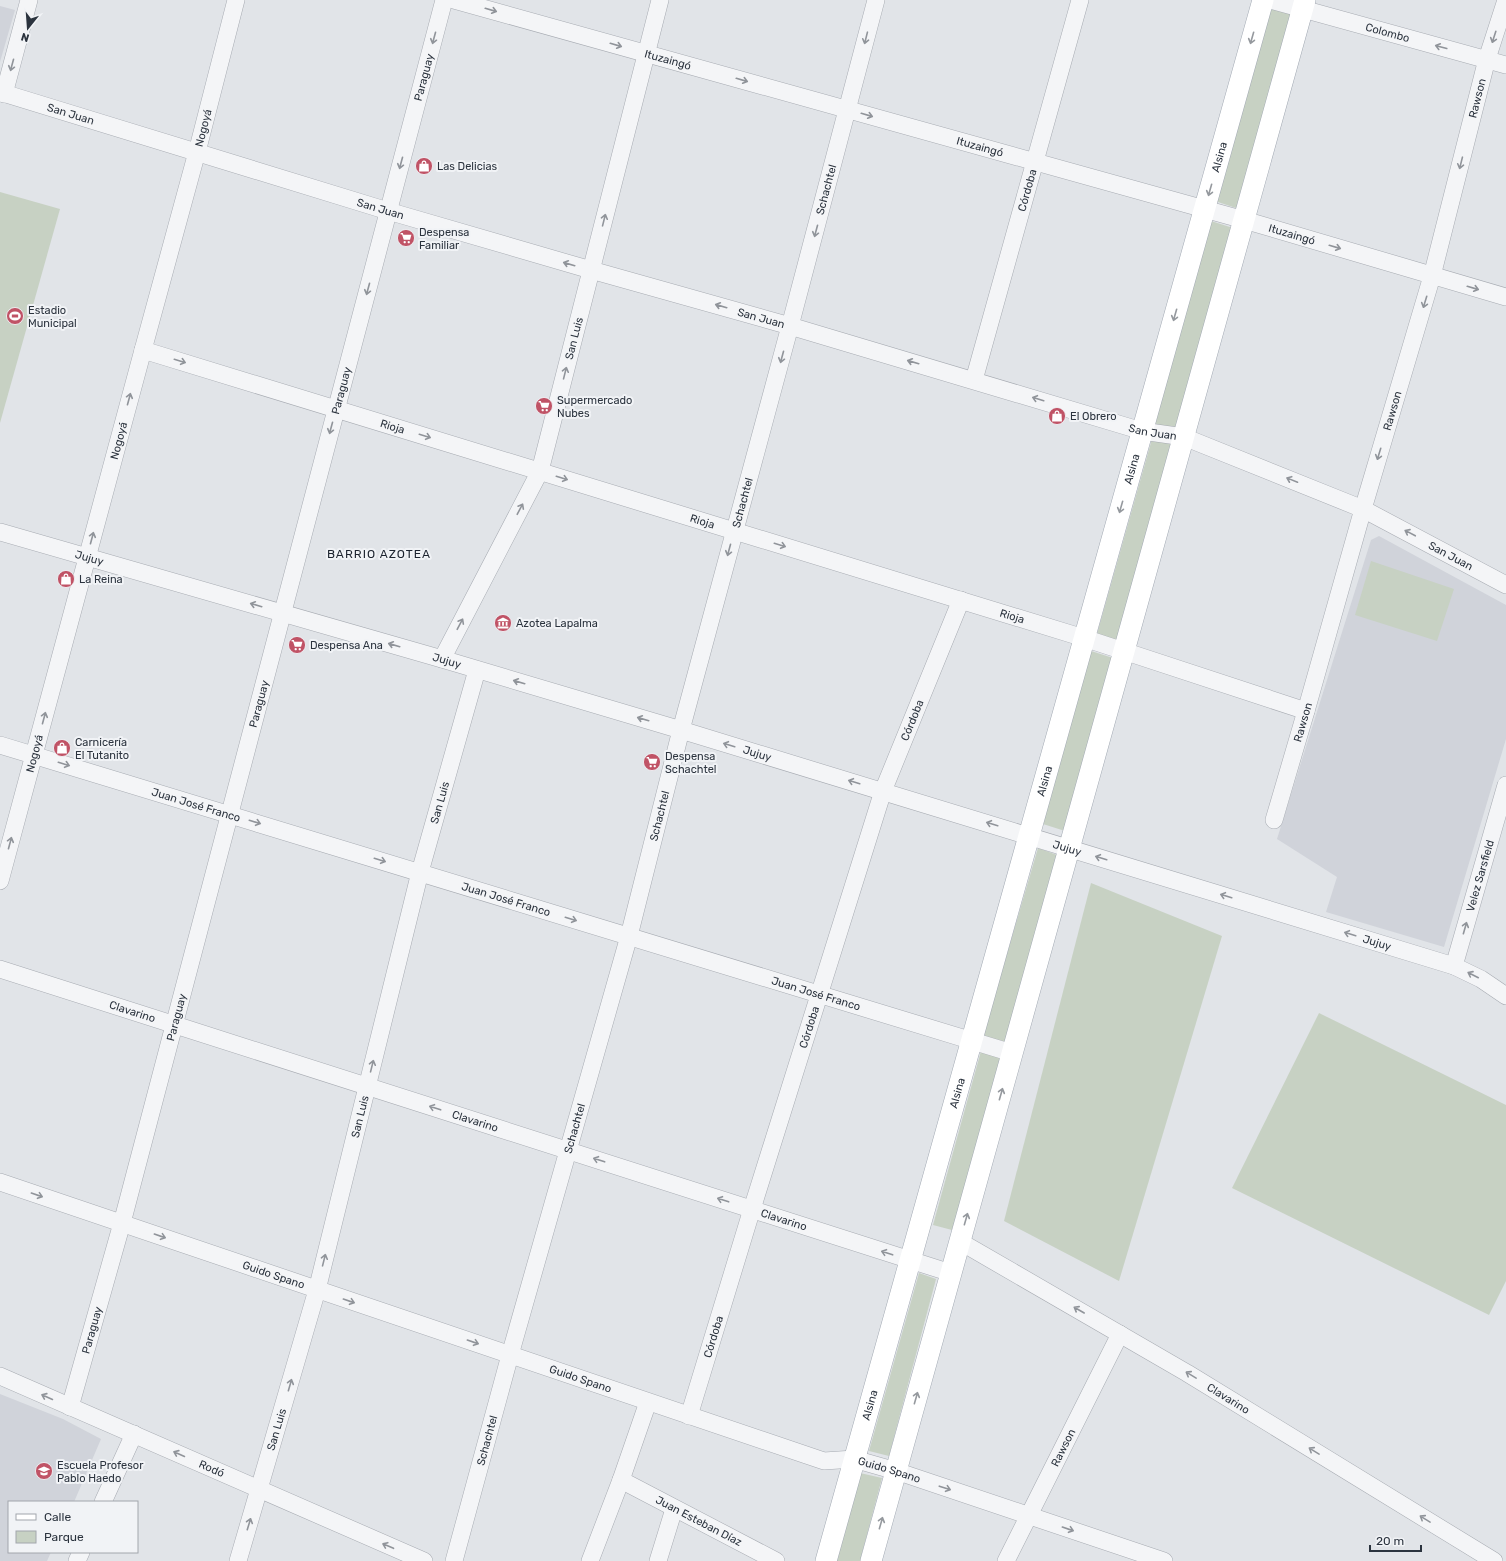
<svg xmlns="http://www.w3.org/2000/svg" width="1506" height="1561" viewBox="0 0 1506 1561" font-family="Rubik,sans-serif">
	<rect width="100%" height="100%" fill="#e1e4e8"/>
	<g fill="#d0d3da">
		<path d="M0 6 15 10 0 62Z"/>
		<path d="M1379 536 1506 605V739L1444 947 1326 912 1337 877 1277 839 1371 540Z"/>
		<path d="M0 1394 63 1419 101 1439 74 1502H9V1552H51L47 1561H0Z"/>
	</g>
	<g fill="#c7d1c3">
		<path d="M1271 7 1292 14 1239 209 1215 201Z"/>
		<path d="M0 192 60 209 0 423Z"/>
		<path d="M1211 221 1233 228 1176 432 1154 427Z"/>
		<path d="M1152 439 1171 444 1117 641 1097 634Z"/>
		<path d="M1371 561 1454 589 1437 641 1355 615Z"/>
		<path d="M1091 651 1113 658 1065 831 1043 824Z"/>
		<path d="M1038 848 1057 855 1006 1042 983 1036Z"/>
		<path d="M1091 883 1222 936 1119 1281 1004 1221Z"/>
		<path d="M1319 1013 1506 1105V1281L1489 1315 1232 1188Z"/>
		<path d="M981 1051 1002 1058 952 1230 933 1225Z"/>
		<path d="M919 1273 936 1279 889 1456 869 1451Z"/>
		<path d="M860 1473 882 1478 860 1561H837Z"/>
	</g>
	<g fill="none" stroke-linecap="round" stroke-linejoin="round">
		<g stroke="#a7abb2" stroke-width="18">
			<g id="minor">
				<path id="s1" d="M454 0 1244 220 1506 297"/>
				<path id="s2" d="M1270 0 1506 65"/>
				<path id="s3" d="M0 92 388 211 591 270 790 326 1142 431 1184 437 1363 509 1506 585"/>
				<path d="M4 94 29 0"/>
				<path id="s4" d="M143 350 1084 638 1306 711"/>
				<path id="s5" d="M974 380 1080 0"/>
				<path id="s6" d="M0 532 442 659 681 730 1454 966 1481 979 1506 996"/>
				<path id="s7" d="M442 659 540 471 660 0"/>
				<path id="s8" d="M0 745 1012 1053"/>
				<path id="s9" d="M1274 820 1306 711 1363 509 1432 276 1487 59 1506 0"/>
				<path id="s10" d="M0 881 143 350 197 152 236 0"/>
				<path id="s11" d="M1454 966 1506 785"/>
				<path id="s12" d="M0 969 951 1273"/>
				<path id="s13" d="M0 1182 824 1461 854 1459 896 1471 1164 1561"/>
				<path id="s14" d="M959 1241 1187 1373 1494 1561"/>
				<path id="s15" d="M0 1376 424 1561"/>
				<path id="s16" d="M70 1407 122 1223 444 0"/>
				<path id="s17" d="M689 1416 752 1209 883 791 961 600"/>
				<path id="s18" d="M621 1480 776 1561"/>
				<path d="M103 1502 134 1434"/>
				<path d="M77 1561 81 1552"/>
				<path id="s19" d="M238 1561 317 1290 420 872 477 670"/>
				<path id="s20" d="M454 1561 510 1355 629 936 681 730 790 326 876 0"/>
				<path d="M590 1561 621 1480 648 1402"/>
				<path d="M658 1561 674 1509"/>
				<path id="s21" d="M1006 1561 1120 1334"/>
			</g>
		</g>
		<g stroke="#a2a9b3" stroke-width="22">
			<g id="major">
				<path id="s22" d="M826 1561 1263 0"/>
				<path d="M871 1561 1305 0"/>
			</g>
		</g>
		<use href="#minor" stroke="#f4f5f7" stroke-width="17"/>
		<use href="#major" stroke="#fff" stroke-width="21"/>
	</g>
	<defs><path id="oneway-shaft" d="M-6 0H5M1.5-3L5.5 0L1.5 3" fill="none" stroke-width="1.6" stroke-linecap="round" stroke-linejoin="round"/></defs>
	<g stroke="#90949a">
		<use href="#oneway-shaft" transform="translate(491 10) rotate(16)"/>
		<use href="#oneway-shaft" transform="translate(1494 37) rotate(108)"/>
		<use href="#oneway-shaft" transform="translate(434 38) rotate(105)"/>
		<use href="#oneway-shaft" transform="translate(866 38) rotate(104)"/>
		<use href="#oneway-shaft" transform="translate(616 45) rotate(16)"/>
		<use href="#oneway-shaft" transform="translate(1441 47) rotate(-165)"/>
		<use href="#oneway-shaft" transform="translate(12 65) rotate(105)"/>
		<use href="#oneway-shaft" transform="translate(742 80) rotate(16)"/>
		<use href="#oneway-shaft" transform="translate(867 115) rotate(16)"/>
		<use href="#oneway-shaft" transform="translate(401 163) rotate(105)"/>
		<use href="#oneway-shaft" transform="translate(1461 163) rotate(104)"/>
		<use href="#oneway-shaft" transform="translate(604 220) rotate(-76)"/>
		<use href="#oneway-shaft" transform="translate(816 231) rotate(105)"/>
		<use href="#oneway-shaft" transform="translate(1335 247) rotate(16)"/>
		<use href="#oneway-shaft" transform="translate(569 264) rotate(-164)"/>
		<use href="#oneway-shaft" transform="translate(1473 288) rotate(16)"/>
		<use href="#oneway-shaft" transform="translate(368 289) rotate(105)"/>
		<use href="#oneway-shaft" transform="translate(1425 302) rotate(107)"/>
		<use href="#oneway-shaft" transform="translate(721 306) rotate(-164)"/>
		<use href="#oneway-shaft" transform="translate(782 357) rotate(105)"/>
		<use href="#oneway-shaft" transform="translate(180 361) rotate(17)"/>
		<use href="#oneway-shaft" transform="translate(913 362) rotate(-164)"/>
		<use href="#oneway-shaft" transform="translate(565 373) rotate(-76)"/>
		<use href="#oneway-shaft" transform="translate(129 399) rotate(-75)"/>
		<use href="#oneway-shaft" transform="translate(1038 399) rotate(-163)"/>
		<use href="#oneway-shaft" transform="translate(331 428) rotate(105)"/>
		<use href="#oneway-shaft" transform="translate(425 436) rotate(17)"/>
		<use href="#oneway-shaft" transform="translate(1379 454) rotate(107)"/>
		<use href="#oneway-shaft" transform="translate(562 478) rotate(17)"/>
		<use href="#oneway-shaft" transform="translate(1292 480) rotate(-158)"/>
		<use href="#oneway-shaft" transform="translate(520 509) rotate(-62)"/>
		<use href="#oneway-shaft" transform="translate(1410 533) rotate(-152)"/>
		<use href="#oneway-shaft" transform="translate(92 538) rotate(-75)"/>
		<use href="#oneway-shaft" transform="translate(780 545) rotate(17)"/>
		<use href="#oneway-shaft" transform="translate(729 550) rotate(105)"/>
		<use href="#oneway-shaft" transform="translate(256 605) rotate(-164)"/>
		<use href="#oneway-shaft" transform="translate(460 624) rotate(-62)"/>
		<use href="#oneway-shaft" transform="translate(394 645) rotate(-164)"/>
		<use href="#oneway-shaft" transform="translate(519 682) rotate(-164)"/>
		<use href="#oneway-shaft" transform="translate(44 718) rotate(-75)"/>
		<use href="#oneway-shaft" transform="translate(643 719) rotate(-164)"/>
		<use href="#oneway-shaft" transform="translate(729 745) rotate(-163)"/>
		<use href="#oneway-shaft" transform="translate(64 764) rotate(17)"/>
		<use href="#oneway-shaft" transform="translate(854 782) rotate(-163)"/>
		<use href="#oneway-shaft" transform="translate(255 822) rotate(17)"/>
		<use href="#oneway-shaft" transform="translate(992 824) rotate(-163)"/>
		<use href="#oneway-shaft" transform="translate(10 843) rotate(-75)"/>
		<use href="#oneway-shaft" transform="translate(1101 858) rotate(-163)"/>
		<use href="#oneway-shaft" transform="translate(380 860) rotate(17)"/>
		<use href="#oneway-shaft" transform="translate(1226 896) rotate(-163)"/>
		<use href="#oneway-shaft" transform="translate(571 919) rotate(17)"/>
		<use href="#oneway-shaft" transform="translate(1465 928) rotate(-74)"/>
		<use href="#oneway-shaft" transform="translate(1350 934) rotate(-163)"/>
		<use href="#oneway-shaft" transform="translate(1473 975) rotate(-153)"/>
		<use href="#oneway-shaft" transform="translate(372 1066) rotate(-76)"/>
		<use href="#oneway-shaft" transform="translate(435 1108) rotate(-162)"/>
		<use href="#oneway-shaft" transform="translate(599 1160) rotate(-162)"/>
		<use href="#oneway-shaft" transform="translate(37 1195) rotate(19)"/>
		<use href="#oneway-shaft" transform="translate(723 1200) rotate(-162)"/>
		<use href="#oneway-shaft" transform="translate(160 1236) rotate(19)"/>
		<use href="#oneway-shaft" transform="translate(887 1253) rotate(-162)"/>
		<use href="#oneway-shaft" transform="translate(324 1260) rotate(-76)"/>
		<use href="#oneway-shaft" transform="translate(349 1301) rotate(19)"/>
		<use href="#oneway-shaft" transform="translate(1079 1310) rotate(-150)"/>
		<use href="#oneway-shaft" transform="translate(473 1342) rotate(19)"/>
		<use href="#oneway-shaft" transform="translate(1191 1375) rotate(-149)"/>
		<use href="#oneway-shaft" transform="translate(290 1385) rotate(-74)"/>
		<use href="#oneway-shaft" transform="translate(47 1397) rotate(-156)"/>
		<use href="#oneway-shaft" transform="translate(1314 1451) rotate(-148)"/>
		<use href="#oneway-shaft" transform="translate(179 1454) rotate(-156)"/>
		<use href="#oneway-shaft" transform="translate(945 1488) rotate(18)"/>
		<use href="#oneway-shaft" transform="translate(1425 1519) rotate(-148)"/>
		<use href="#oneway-shaft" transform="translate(249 1524) rotate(-73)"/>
		<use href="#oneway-shaft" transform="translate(1068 1529) rotate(19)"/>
		<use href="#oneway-shaft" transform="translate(388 1546) rotate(-157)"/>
	</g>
	<g stroke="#95999e">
		<use href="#oneway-shaft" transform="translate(1252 38) rotate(106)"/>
		<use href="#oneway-shaft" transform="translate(1210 190) rotate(106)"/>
		<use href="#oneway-shaft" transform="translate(1175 315) rotate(106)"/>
		<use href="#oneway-shaft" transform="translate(1121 507) rotate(106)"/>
		<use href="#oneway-shaft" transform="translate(1001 1094) rotate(-74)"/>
		<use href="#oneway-shaft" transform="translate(966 1219) rotate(-74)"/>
		<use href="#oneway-shaft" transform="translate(916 1398) rotate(-74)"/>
		<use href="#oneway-shaft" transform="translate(881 1523) rotate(-74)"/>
	</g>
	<defs>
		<g id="shop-disc" transform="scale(0.9)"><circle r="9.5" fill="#c05366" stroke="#f1f3f6"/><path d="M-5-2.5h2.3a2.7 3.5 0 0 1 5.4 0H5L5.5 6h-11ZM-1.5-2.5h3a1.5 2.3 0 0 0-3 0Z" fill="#fff"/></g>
		<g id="supermarket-disc" transform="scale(0.9)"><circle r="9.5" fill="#c05366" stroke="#f1f3f6"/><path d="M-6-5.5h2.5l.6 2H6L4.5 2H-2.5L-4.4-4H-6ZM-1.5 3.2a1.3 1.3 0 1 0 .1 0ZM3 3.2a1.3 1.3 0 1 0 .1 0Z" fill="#fff"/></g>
		<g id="stadium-disc" transform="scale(0.9)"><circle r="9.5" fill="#c05366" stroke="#f1f3f6"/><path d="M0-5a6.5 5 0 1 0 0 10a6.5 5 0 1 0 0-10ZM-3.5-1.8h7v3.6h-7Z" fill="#fff"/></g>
		<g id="museum-disc" transform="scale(0.9)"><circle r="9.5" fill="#c05366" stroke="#f1f3f6"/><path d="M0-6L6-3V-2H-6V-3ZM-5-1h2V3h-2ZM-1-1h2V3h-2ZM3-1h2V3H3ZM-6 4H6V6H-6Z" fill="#fff"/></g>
		<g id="school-disc" transform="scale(0.9)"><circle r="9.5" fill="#c05366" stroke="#f1f3f6"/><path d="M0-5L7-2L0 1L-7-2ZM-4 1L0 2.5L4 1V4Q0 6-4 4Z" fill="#fff"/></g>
	</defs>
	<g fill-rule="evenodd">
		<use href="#shop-disc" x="424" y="166"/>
		<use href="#supermarket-disc" x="406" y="238"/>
		<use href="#stadium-disc" x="15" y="316"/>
		<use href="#supermarket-disc" x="544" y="406"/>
		<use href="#shop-disc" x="1057" y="416"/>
		<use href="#shop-disc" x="66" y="579"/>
		<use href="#museum-disc" x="503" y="623"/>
		<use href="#supermarket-disc" x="297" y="645"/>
		<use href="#shop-disc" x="62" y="748"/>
		<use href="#supermarket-disc" x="652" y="762"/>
		<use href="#school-disc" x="44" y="1471"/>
	</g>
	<g text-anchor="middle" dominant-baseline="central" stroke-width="4" stroke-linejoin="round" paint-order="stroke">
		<g font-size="11" fill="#2b333e" stroke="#f1f3f6">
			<text stroke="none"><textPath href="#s2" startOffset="122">Colombo</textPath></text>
			<text stroke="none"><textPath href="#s1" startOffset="222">Ituzaingó</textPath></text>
			<text stroke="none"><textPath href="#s16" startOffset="1376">Paraguay</textPath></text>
			<text stroke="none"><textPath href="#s9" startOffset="750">Rawson</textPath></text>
			<text stroke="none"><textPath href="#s3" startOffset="74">San Juan</textPath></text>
			<text stroke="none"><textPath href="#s10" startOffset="780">Nogoyá</textPath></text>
			<text stroke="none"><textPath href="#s1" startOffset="546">Ituzaingó</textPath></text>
			<text stroke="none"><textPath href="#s22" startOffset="1458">Alsina</textPath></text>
			<text stroke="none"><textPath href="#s20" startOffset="1421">Schachtel</textPath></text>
			<text stroke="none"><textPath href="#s5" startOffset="197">Córdoba</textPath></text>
			<text stroke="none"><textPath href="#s3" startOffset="398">San Juan</textPath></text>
			<text stroke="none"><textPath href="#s1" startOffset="870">Ituzaingó</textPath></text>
			<text stroke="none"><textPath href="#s3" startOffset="794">San Juan</textPath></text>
			<text stroke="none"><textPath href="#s7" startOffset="349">San Luis</textPath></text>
			<text stroke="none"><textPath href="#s16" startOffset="1052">Paraguay</textPath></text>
			<text stroke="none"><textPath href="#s9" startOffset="426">Rawson</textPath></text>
			<text stroke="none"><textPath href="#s4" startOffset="261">Rioja</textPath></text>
			<text stroke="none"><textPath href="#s3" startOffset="1202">San Juan</textPath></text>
			<text stroke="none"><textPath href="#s10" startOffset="456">Nogoyá</textPath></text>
			<text stroke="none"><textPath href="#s22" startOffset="1134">Alsina</textPath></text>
			<text stroke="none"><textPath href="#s20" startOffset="1097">Schachtel</textPath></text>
			<text stroke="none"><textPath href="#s4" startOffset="585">Rioja</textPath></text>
			<text stroke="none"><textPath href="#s3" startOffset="1526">San Juan</textPath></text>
			<text stroke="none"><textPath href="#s6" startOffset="93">Jujuy</textPath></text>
			<text stroke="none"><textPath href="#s4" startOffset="909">Rioja</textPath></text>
			<text stroke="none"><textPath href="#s6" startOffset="465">Jujuy</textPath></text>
			<text stroke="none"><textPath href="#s16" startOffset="728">Paraguay</textPath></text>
			<text stroke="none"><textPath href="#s17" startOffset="731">Córdoba</textPath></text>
			<text stroke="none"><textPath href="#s9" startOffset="102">Rawson</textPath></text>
			<text stroke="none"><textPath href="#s10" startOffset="132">Nogoyá</textPath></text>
			<text stroke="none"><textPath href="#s6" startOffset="789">Jujuy</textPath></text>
			<text stroke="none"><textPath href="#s22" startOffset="810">Alsina</textPath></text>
			<text stroke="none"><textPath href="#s19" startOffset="785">San Luis</textPath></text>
			<text stroke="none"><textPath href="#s8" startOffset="205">Juan José Franco</textPath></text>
			<text stroke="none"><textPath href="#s20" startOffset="773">Schachtel</textPath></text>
			<text stroke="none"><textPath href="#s6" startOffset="1113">Jujuy</textPath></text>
			<text stroke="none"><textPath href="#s11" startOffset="94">Velez Sarsfield</textPath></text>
			<text stroke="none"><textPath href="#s8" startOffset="529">Juan José Franco</textPath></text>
			<text stroke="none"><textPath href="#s6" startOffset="1437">Jujuy</textPath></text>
			<text stroke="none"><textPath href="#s8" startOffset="853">Juan José Franco</textPath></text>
			<text stroke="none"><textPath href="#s12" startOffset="139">Clavarino</textPath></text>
			<text stroke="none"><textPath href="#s16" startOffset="404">Paraguay</textPath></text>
			<text stroke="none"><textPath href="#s17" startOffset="407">Córdoba</textPath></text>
			<text stroke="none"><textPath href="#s22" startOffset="486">Alsina</textPath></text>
			<text stroke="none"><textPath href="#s19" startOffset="461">San Luis</textPath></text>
			<text stroke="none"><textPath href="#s12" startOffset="499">Clavarino</textPath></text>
			<text stroke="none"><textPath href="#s20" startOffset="449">Schachtel</textPath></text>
			<text stroke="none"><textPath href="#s12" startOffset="823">Clavarino</textPath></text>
			<text stroke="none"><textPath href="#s13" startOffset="289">Guido Spano</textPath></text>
			<text stroke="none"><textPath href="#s16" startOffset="80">Paraguay</textPath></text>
			<text stroke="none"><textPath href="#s17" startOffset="83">Córdoba</textPath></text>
			<text stroke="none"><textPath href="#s13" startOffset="613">Guido Spano</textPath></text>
			<text stroke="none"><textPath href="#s14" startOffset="312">Clavarino</textPath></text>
			<text stroke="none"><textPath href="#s22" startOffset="162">Alsina</textPath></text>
			<text stroke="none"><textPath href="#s19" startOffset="137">San Luis</textPath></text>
			<text stroke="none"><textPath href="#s20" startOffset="125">Schachtel</textPath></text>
			<text stroke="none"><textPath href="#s21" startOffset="127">Rawson</textPath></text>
			<text stroke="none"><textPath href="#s15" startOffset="231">Rodó</textPath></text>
			<text stroke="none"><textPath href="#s13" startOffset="937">Guido Spano</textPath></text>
			<text stroke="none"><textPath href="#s18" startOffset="88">Juan Esteban Díaz</textPath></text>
		</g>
		<g font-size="11" fill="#2b333e" stroke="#f1f3f6" text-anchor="start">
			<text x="437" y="166">Las Delicias</text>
			<text x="419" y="232">Despensa<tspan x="419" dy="13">Familiar</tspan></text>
			<text x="28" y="310">Estadio<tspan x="28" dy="13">Municipal</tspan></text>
			<text x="557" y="400">Supermercado<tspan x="557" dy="13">Nubes</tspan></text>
			<text x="1070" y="416">El Obrero</text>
			<text x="79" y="579">La Reina</text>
			<text x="516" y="623">Azotea Lapalma</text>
			<text x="310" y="645">Despensa Ana</text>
			<text x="75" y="742">Carnicería<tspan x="75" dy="13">El Tutanito</tspan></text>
			<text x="665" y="756">Despensa<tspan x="665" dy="13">Schachtel</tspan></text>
			<text x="57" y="1465">Escuela Profesor<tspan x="57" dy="13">Pablo Haedo</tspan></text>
		</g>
		<g font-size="12" letter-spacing="1" fill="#1d242f" stroke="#f1f3f6">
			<text x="379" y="554">BARRIO AZOTEA</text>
		</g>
	</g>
	<rect x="8" y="1501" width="130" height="52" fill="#f1f3f6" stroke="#a2a6ac"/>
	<rect x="16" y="1514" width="20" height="6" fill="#ffffff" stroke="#a2a6ac"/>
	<text x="44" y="1521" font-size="12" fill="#2b333e">Calle</text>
	<rect x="16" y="1531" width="20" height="12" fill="#c7d1c3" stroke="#a2a6ac"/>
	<text x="44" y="1541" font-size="12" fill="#2b333e">Parque</text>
	<g transform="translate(28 28) rotate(197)" stroke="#f1f3f6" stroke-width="3" paint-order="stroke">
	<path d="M0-3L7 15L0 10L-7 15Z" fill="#2b333e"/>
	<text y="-6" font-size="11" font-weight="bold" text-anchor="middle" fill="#2b333e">N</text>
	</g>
	<path d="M1370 1545v6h51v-6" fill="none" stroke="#2b333e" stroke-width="2"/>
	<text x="1376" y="1545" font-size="12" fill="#2b333e" stroke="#f1f3f6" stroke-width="3" paint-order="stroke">20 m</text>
</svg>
